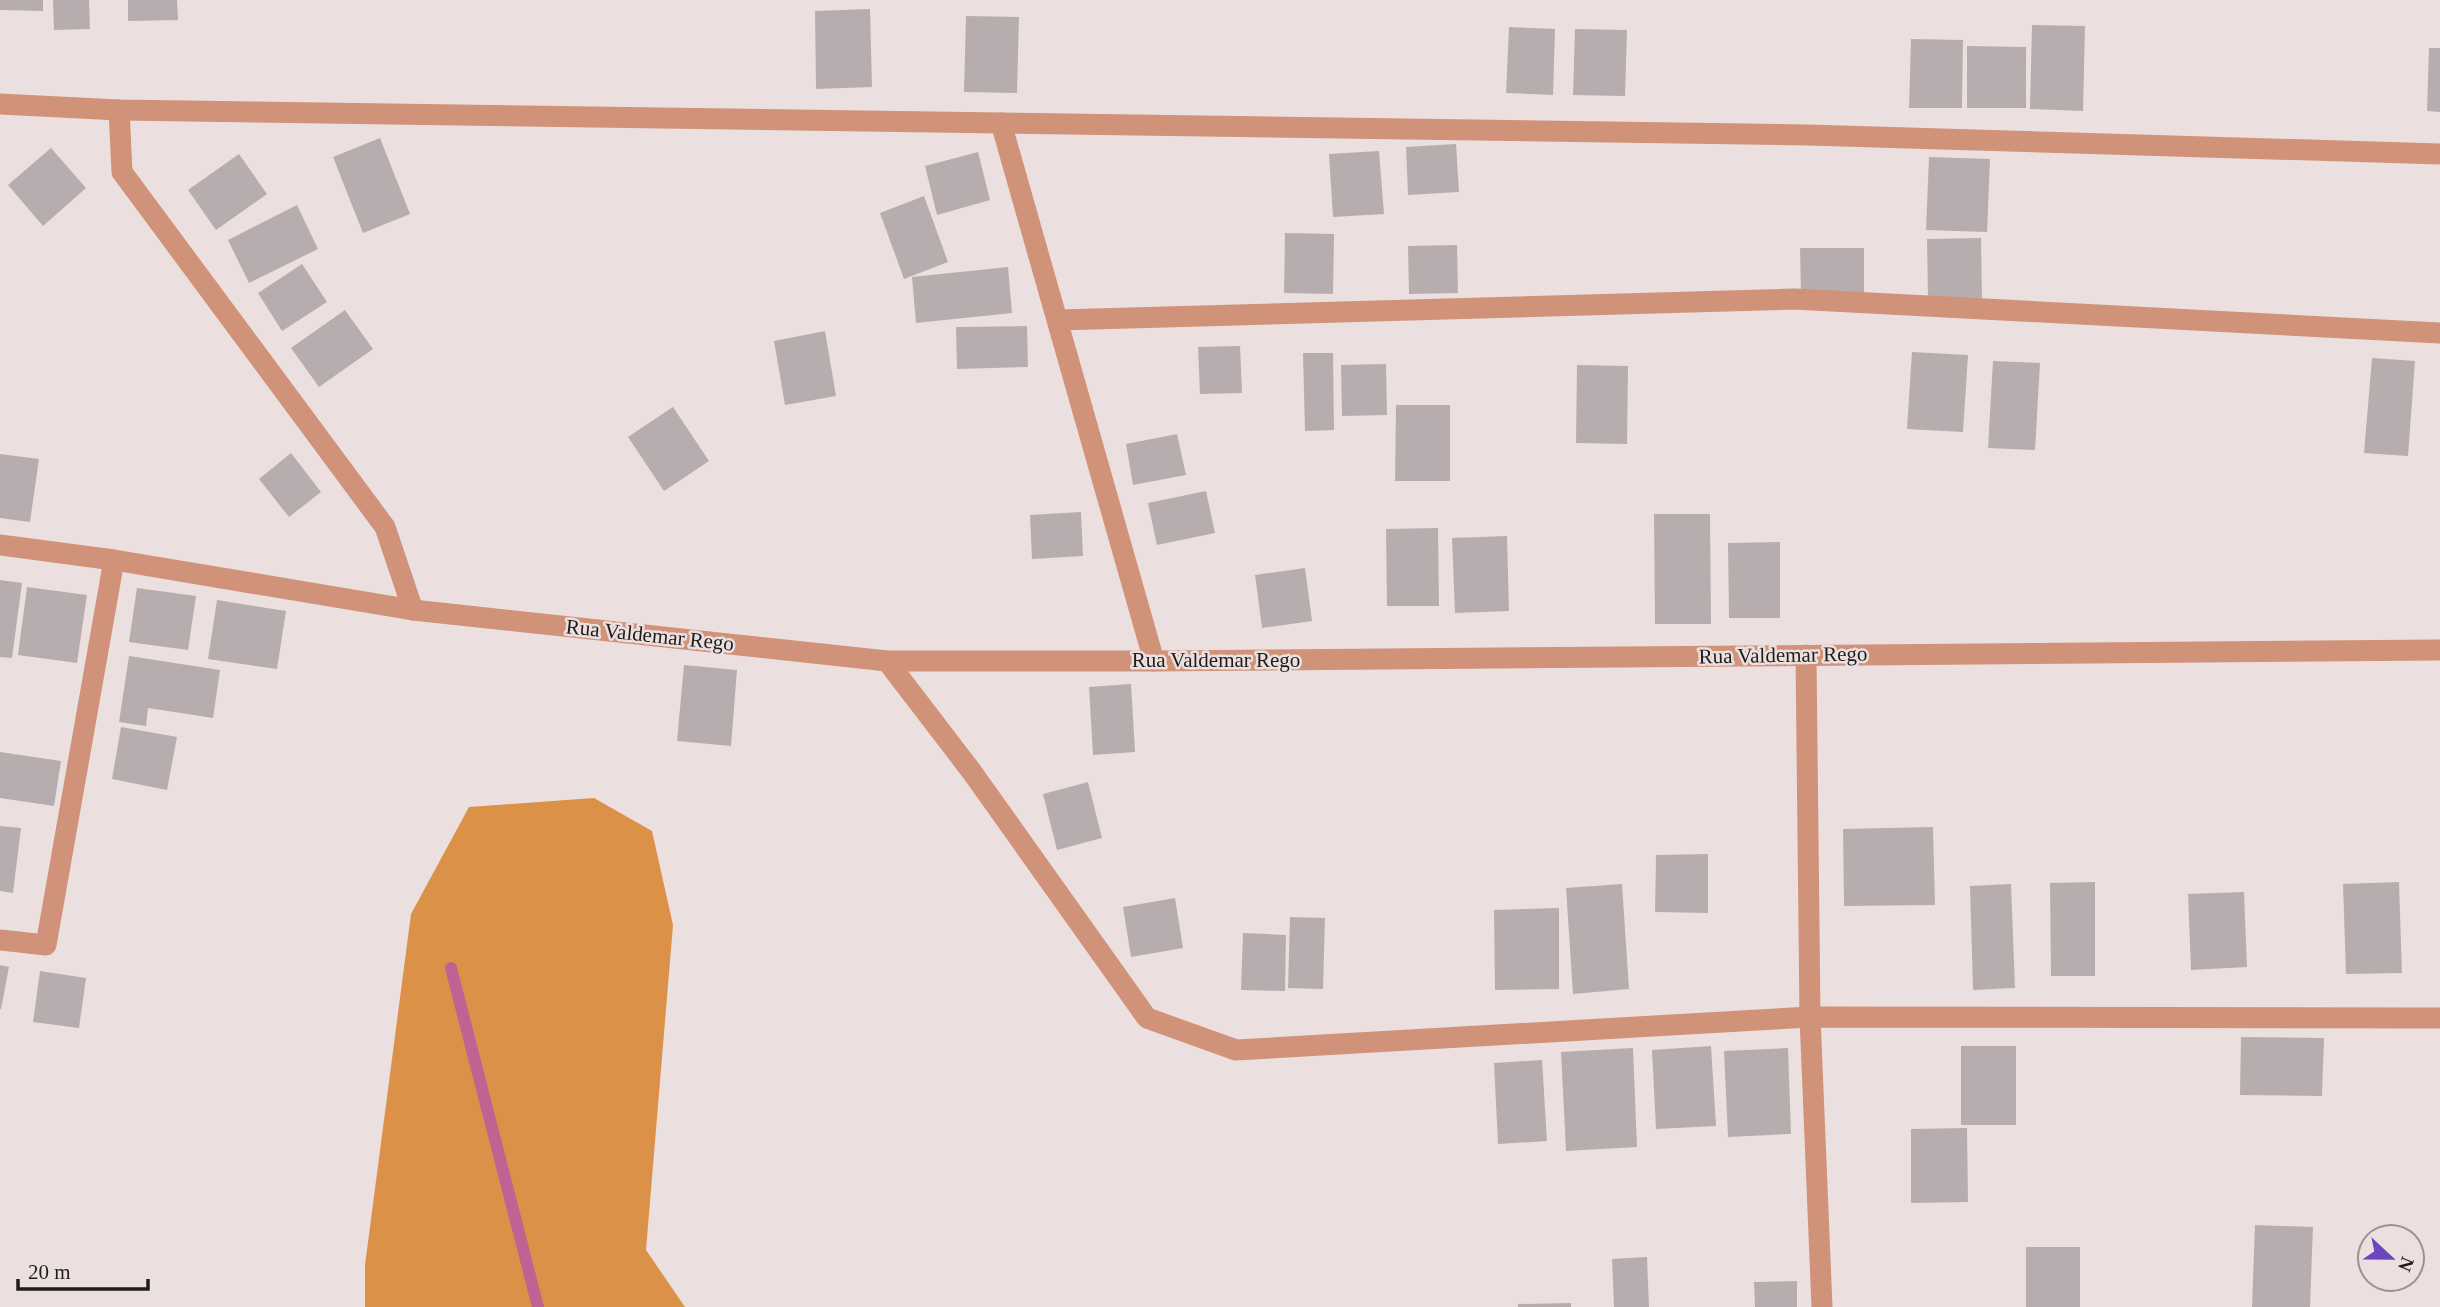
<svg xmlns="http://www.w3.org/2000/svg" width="2440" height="1307" viewBox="0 0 2440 1307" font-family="Georgia,serif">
	<rect width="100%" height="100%" fill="#ebe0df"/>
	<path fill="#dc9148" d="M594 798 652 831 673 925 646 1250 685 1307H365V1265L411 914 469 807Z"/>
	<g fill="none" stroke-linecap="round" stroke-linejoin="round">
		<path stroke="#be6493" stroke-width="12" d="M451 968 538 1307"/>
	</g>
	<g fill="#b7adaf">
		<path d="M0 0H43V11L0 10Z"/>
		<path d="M53 0H89L90 29 54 30Z"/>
		<path d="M128 0H177L178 20 128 21Z"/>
		<path d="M870 9 872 87 816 89 815 11Z"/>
		<path d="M966 16 1019 17 1017 93 964 92Z"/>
		<path d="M2032 25 2085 26 2083 111 2030 109Z"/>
		<path d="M1509 27 1555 29 1553 95 1506 93Z"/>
		<path d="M1575 29 1627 30 1625 96 1573 95Z"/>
		<path d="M1911 39 1963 40 1962 108H1909Z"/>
		<path d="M1967 46 2026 47V108H1967Z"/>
		<path d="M2429 48H2440V112L2427 111Z"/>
		<path d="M380 138 410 214 363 233 333 157Z"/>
		<path d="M1456 144 1459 192 1408 195 1406 147Z"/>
		<path d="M51 148 86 188 43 226 8 185Z"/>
		<path d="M1379 151 1384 214 1333 217 1329 154Z"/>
		<path d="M978 152 990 200 937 215 925 166Z"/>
		<path d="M239 154 267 194 216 230 188 190Z"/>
		<path d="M1929 157 1990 159 1987 232 1926 230Z"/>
		<path d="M924 196 948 262 904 279 880 213Z"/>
		<path d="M297 205 318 249 249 283 228 240Z"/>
		<path d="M1285 233 1334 234 1333 294 1284 293Z"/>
		<path d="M1981 238 1982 298 1928 299 1927 239Z"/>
		<path d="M1457 245 1458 293 1409 294 1408 246Z"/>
		<path d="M1800 248H1864V292H1801Z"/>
		<path d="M302 264 327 302 282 331 258 293Z"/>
		<path d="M1008 267 1012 313 916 323 912 277Z"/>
		<path d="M345 310 373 349 319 387 291 348Z"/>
		<path d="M1027 326 1028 367 957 369 956 327Z"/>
		<path d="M825 331 836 396 785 405 774 341Z"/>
		<path d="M1240 346 1242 393 1200 394 1198 347Z"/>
		<path d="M1912 352 1968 355 1963 432 1907 429Z"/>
		<path d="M1303 353H1333L1334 430 1305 431Z"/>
		<path d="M2372 358 2415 361 2408 456 2364 453Z"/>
		<path d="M1993 361 2040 363 2035 450 1988 448Z"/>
		<path d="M1386 364 1387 415 1342 416 1341 365Z"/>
		<path d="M1577 365 1628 366 1627 444 1576 443Z"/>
		<path d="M1396 405H1450V481H1395Z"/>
		<path d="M673 407 709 461 664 491 628 437Z"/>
		<path d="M1177 434 1186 475 1133 485 1126 444Z"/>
		<path d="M291 453 321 492 289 517 259 479Z"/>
		<path d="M0 454 39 459 30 522 0 518Z"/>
		<path d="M1206 491 1215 533 1157 545 1148 503Z"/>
		<path d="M1081 512 1083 556 1032 559 1030 515Z"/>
		<path d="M1654 514H1710L1711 624H1655Z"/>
		<path d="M1438 528 1439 606H1387L1386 529Z"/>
		<path d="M1507 536 1509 611 1455 613 1452 538Z"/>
		<path d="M1780 542V618H1729L1728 543Z"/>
		<path d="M1305 568 1312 621 1262 628 1255 575Z"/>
		<path d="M0 580 22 583 12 658 0 657Z"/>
		<path d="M27 587 87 595 77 663 18 655Z"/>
		<path d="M137 588 196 596 188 650 129 642Z"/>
		<path d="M217 600 286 611 277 669 208 659Z"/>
		<path d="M129 656 220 670 213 718 148 708 146 726 119 722Z"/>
		<path d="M684 665 737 670 731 746 677 741Z"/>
		<path d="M1131 684 1135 752 1093 755 1089 687Z"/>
		<path d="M121 727 177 737 167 790 112 779Z"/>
		<path d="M0 752 61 761 54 806 0 798Z"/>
		<path d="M1088 782 1102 838 1057 850 1043 794Z"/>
		<path d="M0 826 21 828 13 893 0 891Z"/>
		<path d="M1933 827 1935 905 1844 906 1843 829Z"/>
		<path d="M1708 854V913L1655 912 1656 855Z"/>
		<path d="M2095 882V976H2051L2050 883Z"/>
		<path d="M2399 882 2402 973 2346 974 2343 884Z"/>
		<path d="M1622 884 1629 989 1573 994 1566 888Z"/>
		<path d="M2011 884 2015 988 1973 990 1970 886Z"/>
		<path d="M2244 892 2247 967 2191 970 2188 894Z"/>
		<path d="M1175 898 1183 948 1131 957 1123 907Z"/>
		<path d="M1559 908V989L1495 990 1494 910Z"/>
		<path d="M1290 917 1325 918 1323 989 1288 988Z"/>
		<path d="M1243 933 1286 935 1285 991 1241 990Z"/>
		<path d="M0 965 9 967 1 1009H0Z"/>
		<path d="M40 971 86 978 79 1028 33 1022Z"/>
		<path d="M2241 1037 2324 1038 2322 1096 2240 1095Z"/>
		<path d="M1711 1046 1716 1126 1656 1129 1652 1050Z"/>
		<rect x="1961" y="1046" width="55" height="79"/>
		<path d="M1633 1048 1637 1147 1566 1151 1561 1052Z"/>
		<path d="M1788 1048 1791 1134 1728 1137 1724 1051Z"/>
		<path d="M1542 1060 1547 1141 1498 1144 1494 1063Z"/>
		<path d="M1967 1128 1968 1202 1911 1203V1129Z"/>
		<path d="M2255 1225 2313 1227 2310 1307H2252Z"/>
		<rect x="2026" y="1247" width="54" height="60"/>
		<path d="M1647 1257 1649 1307H1614L1612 1259Z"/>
		<path d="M1797 1281V1307H1755L1754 1282Z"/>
		<path d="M1571 1303V1307H1518V1304Z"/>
	</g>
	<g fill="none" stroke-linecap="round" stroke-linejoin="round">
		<g stroke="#d09278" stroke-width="21">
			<path d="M0 104 119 110 1808 135 2440 154"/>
			<path d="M119 110 122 172 385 527 413 610"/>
			<path d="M1001 123 1154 661"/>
			<path d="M1058 320 1794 299 2440 333"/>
			<path d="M0 545 114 560 413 610 887 661H1154L2440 650"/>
			<path d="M1806 655 1810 1017 1822 1307"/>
			<path d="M887 661 972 772 1147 1018 1236 1050 1810 1017 2440 1018"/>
			<path d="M0 940 46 945 114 560"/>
		</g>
	</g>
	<g text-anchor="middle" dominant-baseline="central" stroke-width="5" stroke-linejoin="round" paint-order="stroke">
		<g font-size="21" fill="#201c1b" stroke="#ebe0df">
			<text transform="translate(650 635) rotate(6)">Rua Valdemar Rego</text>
			<text transform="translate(1783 655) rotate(-1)">Rua Valdemar Rego</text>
			<text x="1216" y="660">Rua Valdemar Rego</text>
		</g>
	</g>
	<g transform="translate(2391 1258) rotate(112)"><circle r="33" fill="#ebe0df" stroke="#9a9291" stroke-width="2"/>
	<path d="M0-5L12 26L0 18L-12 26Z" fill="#6d46bf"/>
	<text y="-10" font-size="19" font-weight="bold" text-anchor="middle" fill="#201c1b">N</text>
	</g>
	<path d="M18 1279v10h130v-10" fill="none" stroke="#201c1b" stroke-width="3.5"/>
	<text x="28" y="1279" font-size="21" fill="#201c1b" stroke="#ebe0df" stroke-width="5" paint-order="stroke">20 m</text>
</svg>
